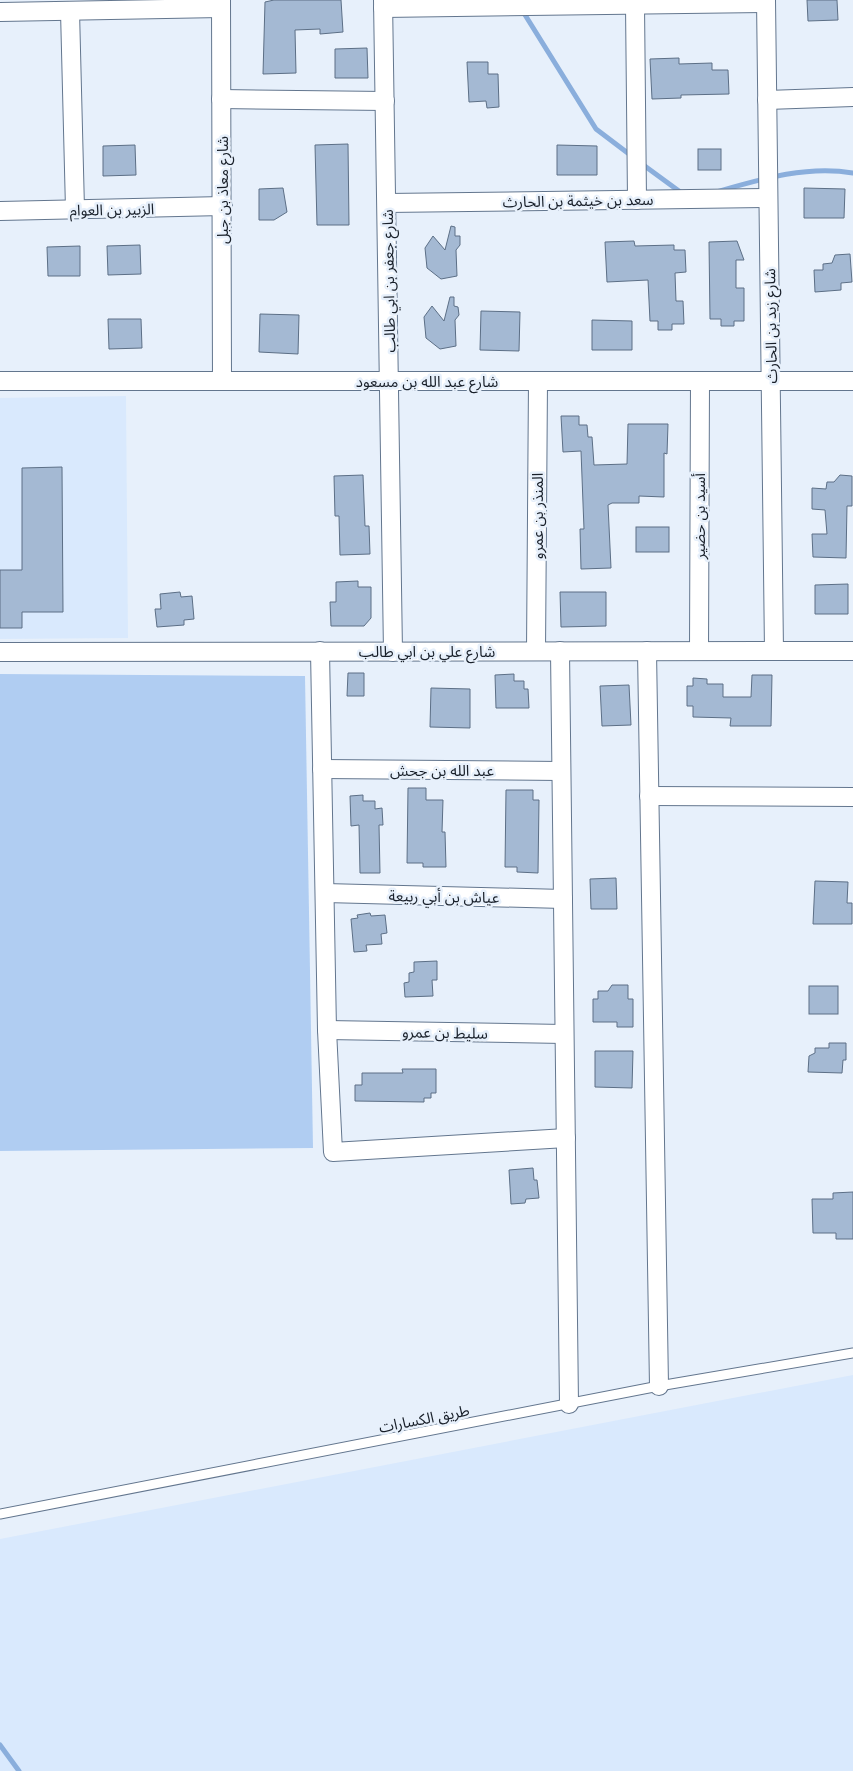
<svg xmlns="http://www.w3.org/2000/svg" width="853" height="1771" viewBox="0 0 853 1771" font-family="'Noto Sans','Noto Sans Arabic',sans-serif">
	<rect width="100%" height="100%" fill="#e7f0fb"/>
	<g fill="#d9e9fd">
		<path d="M126 396 128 638 0 639V398Z"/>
		<path d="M853 1375V1771H0V1539Z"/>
	</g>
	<path fill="#b0cdf2" d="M0 674 305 676 313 1148 0 1151Z"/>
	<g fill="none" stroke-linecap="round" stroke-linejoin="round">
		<g stroke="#8aaedc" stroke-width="5">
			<path d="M522 10 596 129 633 157"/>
			<path d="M642 164 683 194"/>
			<path d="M716 192C761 179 807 165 853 173"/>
			<path d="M0 1745 19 1771"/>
		</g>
	</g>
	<g fill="#a4b9d3" stroke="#5c6f86">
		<path d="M274 0H341L343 32 320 34V29L295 30 296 73 263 74 265 2Z"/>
		<path d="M807 0H837L838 20 808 21Z"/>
		<path d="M367 48 368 78H335V49Z"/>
		<path d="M679 58V64L712 63V70H728L729 94 681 95V98L652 99 650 59Z"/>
		<path d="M467 62H488V74H498L499 107 487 108 486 101 469 102Z"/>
		<path d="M348 144 349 225H317L315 145Z"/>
		<path d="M135 145 136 175 103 176V146Z"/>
		<path d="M557 145 597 146V175H557Z"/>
		<rect x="698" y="149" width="23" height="21"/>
		<path d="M283 188 287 212 274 220H259V189Z"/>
		<path d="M804 188 845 189 844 218H804Z"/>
		<path d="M451 226 455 227V236H460V245L456 250 457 276 441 279 427 268 425 248 433 236 445 250Z"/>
		<path d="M634 241 635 246 674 245V250H685L686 272 675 273 676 301H683L684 324H672V330H658V321H650L648 280 607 282 605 242Z"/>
		<path d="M737 241 744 260H736V288H744V321H734V326H721V319H710L709 242Z"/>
		<path d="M140 245 141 274 108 275 107 246Z"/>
		<path d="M80 246V276H48L47 247Z"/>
		<path d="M850 254 852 282 841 283V290L815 292 814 270H823V264L832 263 835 255Z"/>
		<path d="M450 297H454V306L458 307 459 315 455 320 456 346 440 349 426 338 424 317 432 306 444 321Z"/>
		<path d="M481 311 520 312 519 351 480 350Z"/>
		<path d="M260 314 299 315 298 354 259 352Z"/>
		<path d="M108 319H141L142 348 109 349Z"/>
		<path d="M592 320 632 321V350H592Z"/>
		<path d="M561 416H579V425H587L588 437H592L594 465 627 464 628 424H668L667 454 664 453V497L639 496V503H612L608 505 611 568 581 569 580 529H584L581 451 563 452Z"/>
		<path d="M62 467 63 612H22V628H0V570H22V468Z"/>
		<path d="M363 475 365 526H369L370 554 340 555 339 516H335L334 476Z"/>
		<path d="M840 475 852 476V506H847L846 558 813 557 812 534H827L825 510 812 509V488L826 489 827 482H834Z"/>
		<rect x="636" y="527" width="33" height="25"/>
		<path d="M358 581V587H371V618L364 626H331L330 602H336V582Z"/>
		<path d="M848 584V614H815V585Z"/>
		<path d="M180 592 181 597 192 596 194 619 184 620V625L157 627 155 609H161L160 594Z"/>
		<path d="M560 592H606V626L561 627Z"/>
		<path d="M348 673H364V696H347Z"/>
		<path d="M514 674V681H524V689H528L529 708H496L495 675Z"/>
		<path d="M752 675H772L771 726H730L731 718 693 717V706H687V686H693V678L707 679V684H723V697H751Z"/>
		<path d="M629 685 631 725 602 726 600 686Z"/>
		<path d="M431 688 470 689V728L430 727Z"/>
		<path d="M408 788H426V800H443L442 832H445L446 867H423V863H407Z"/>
		<path d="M506 790H533V800H539L538 873 517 872V867H505Z"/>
		<path d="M363 795V801H375V809L382 808 383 825H379L380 873H360L359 825 351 826 350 796Z"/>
		<path d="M616 878 617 909H591L590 879Z"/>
		<path d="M815 881 848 882 847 903H852V924H813Z"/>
		<path d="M370 913 371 916 385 915 387 933 381 934 382 944 366 945 367 951 354 952 351 919 358 918 357 915Z"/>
		<path d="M437 961V980H432L433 996 405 997 404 983 409 982V973L414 972V962Z"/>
		<path d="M612 985H628V999H633V1027H617V1022H593V999H598V991H608Z"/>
		<rect x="809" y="986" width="29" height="28"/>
		<path d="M829 1043H846V1060H843L842 1073 808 1072 809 1056 815 1053V1048H829Z"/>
		<path d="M595 1051H633L632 1088 595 1087Z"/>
		<path d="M402 1069H436V1093H431V1098H424V1102L355 1101V1085H362V1073H403Z"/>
		<path d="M533 1168 534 1180H537L539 1198 526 1199 525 1203 511 1204 509 1170Z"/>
		<path d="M853 1192V1239H836V1233H813L812 1199H833V1193Z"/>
	</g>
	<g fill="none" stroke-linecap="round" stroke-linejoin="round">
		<g stroke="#63768e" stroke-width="11">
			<path id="lane" d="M0 1514 659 1386 853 1353"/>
		</g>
		<g stroke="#63768e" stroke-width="20">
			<g id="street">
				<path d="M221 0 222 381"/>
				<path d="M383 0 393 652"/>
				<path d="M766 0 774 651"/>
				<path d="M635 5 637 200"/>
				<path d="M383 8 766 3"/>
				<path d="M70 11 75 209"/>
				<path d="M0 12 221 8"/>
				<path d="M221 99 385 101"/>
				<path d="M767 100 853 97"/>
				<path d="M387 203 768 198"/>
				<path d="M0 211 223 206"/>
				<path d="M0 381H853"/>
				<path d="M320 651 327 1030 333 1152 566 1138"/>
				<path d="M536 651 538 381"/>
				<path d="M560 651 569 1404"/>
				<path d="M647 651 659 1386"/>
				<path d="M699 651 700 381"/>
				<path d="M0 652 853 651"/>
				<path d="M322 769 561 771"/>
				<path d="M649 796 853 797"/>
				<path d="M325 893 563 899"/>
				<path d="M327 1030 564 1034"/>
			</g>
		</g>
		<use href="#lane" stroke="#fff" stroke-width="9"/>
		<use href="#street" stroke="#fff" stroke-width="18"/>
	</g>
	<g text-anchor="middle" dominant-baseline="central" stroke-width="5" stroke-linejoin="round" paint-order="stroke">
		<g font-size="15" fill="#181f29" stroke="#e7f0fb">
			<text transform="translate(222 190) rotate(-90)">شارع معاذ بن جبل</text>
			<text transform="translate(578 200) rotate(-1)">سعد بن خيثمة بن الحارث</text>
			<text transform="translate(112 209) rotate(-1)">الزبير بن العوام</text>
			<text transform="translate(388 281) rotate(-91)">شارع جعفر بن ابي طالب</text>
			<text transform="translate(770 326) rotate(-91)">شارع زيد بن الحارث</text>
			<text x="427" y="381">شارع عبد الله بن مسعود</text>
			<text transform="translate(537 516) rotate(-90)">المنذر بن عمرو</text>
			<text transform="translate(699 516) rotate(-90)">أسيد بن حضير</text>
			<text x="427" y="651">شارع علي بن ابي طالب</text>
			<text x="442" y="770">عبد الله بن جحش</text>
			<text transform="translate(444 896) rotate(1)">عياش بن أبي ربيعة</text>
			<text transform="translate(445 1032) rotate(1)">سليط بن عمرو</text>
			<text transform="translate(424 1418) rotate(-11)">طريق الكسارات</text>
		</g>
	</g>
</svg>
